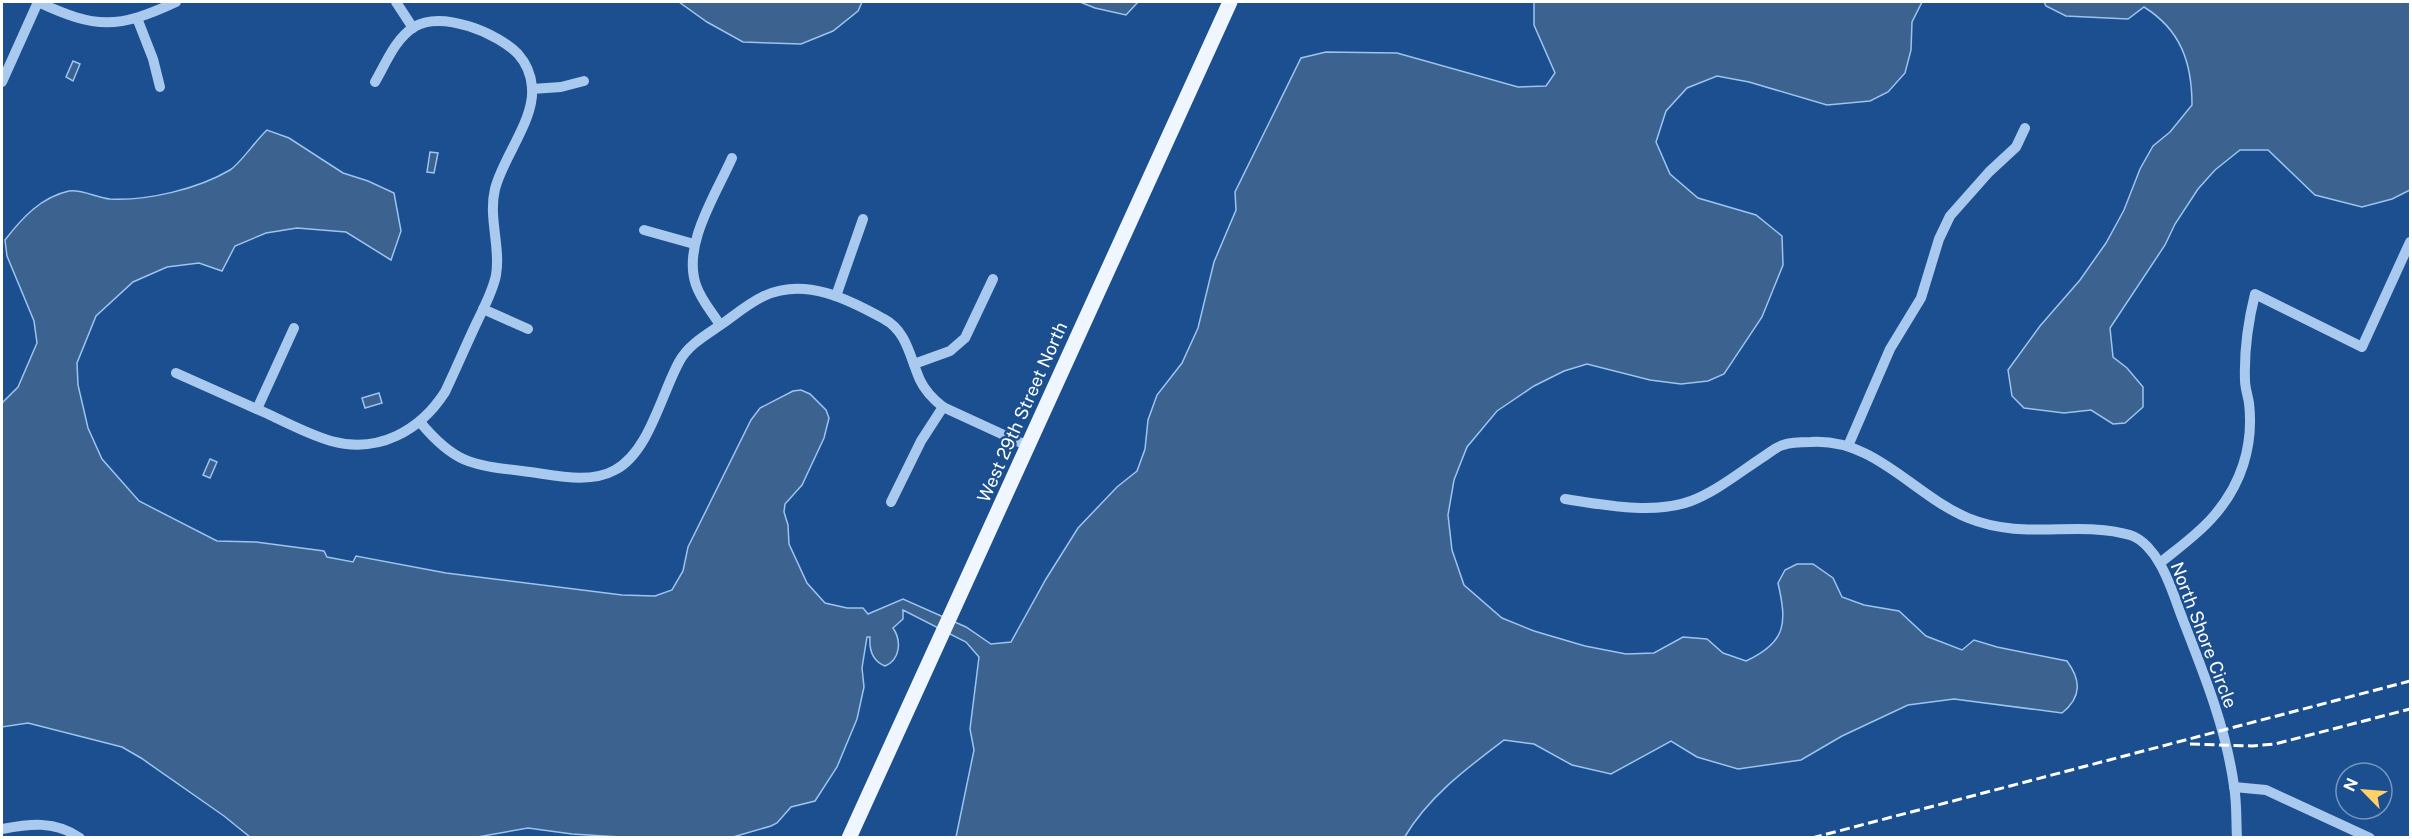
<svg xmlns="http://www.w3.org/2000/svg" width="2412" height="839" viewBox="0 0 2412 839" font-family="'Public Sans',sans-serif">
	<rect width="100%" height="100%" fill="#1b4f8f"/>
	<g fill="#3c6290" stroke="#9cc4f0" stroke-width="1.5">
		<path d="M679 2H862L858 11 833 31 801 44 743 42 707 22Z"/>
		<path d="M1080 2H1138L1126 15 1095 8Z"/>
		<path d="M1534 2H1922L1912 22 1911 50 1905 73 1888 92 1870 101 1827 105 1749 82 1717 76 1687 88 1666 111 1656 142 1670 174 1698 198 1756 215 1782 236 1783 265 1762 317 1724 374 1708 381 1681 384 1650 380 1587 364 1564 371 1534 386 1497 411 1467 447 1454 480 1448 515 1452 550 1464 585 1502 618 1534 631 1585 646 1626 654 1654 653 1683 637 1707 639 1723 653 1746 661C1787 642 1787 623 1778 583L1785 570 1797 564H1813L1833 578 1842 597 1864 605 1899 611 1926 636 1962 650 1974 640 1997 647 2067 661C2081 680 2082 697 2062 713L1954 699 1908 705 1842 736 1801 760 1738 769 1697 757 1671 741 1611 774 1572 765 1534 744 1504 740C1467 768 1428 797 1404 838L956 837 974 750 970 729 979 657 966 642 903 610V619L893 628C902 641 900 660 885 666 872 661 869 650 870 637H867L862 668 864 687 857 719 837 767 815 801 791 807 777 823 771 826 733 837H620L572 834 528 828 472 838 250 837 224 816 141 758 122 747 28 723 2 727V403L18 387 37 343 34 321 7 256 5 240C22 218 41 197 69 191 82 189 97 198 110 199 147 201 198 189 230 170 240 164 256 140 267 130L289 138 343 173 368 181 394 193 401 231 391 260 346 232 297 228 266 233 235 246 222 271 199 263 167 267 133 282 96 316 77 363 78 385 88 428 102 459 139 501 217 541 256 542 324 551 327 557 353 562 356 556 446 573 622 595 655 596 672 590 683 571 688 547 751 420 760 408 793 391 801 390 810 394 826 410 829 418 824 438 802 485 785 504 784 512 788 525 789 544 807 583 825 603 847 608H863L868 614 903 599 966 627 991 644 1011 642 1046 579 1078 528 1117 487 1137 471 1145 449 1148 420 1157 395 1182 363 1198 328 1214 262 1236 210 1235 192 1301 58 1326 52 1397 53 1518 87 1546 86 1555 73 1534 25Z"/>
		<path d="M2044 2H2410V190L2392 199 2362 207 2315 195 2268 150H2240L2215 170 2198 189 2175 224 2165 245 2110 328 2113 357 2127 368 2143 387V407L2125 423 2113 424 2091 410 2064 413 2024 408 2012 396 2008 370 2040 326 2080 280 2106 243 2124 210 2140 169 2153 146 2170 132 2192 105C2192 63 2181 30 2144 7L2128 19 2066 16 2046 6Z"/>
		<path d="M73 61 80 64 73 81 66 77Z"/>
		<path d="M430 152 438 153 434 173 427 172Z"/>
		<path d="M379 393 382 403 365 408 362 398Z"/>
		<path d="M210 459 217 462 210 478 203 475Z"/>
	</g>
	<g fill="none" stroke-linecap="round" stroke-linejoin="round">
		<g stroke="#a9c9ee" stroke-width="10">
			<path d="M38 2C96 29 118 29 176 2"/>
			<path d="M396 2 413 28"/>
			<path d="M137 18 153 59 160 87"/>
			<path d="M2 82 38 2"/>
			<path d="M532 89 561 87 584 81"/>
			<path d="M644 230 694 244"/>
			<path d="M836 296 863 219"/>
			<path d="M483 309 528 329"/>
			<path d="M720 325C712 312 701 300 696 285 682 245 716 194 732 158"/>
			<path d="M914 364 950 351 965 338 993 279"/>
			<path d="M176 373C207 387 237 400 268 414 289 424 310 435 331 441 378 454 420 431 445 392 456 369 466 345 477 322 484 307 493 291 496 275 501 247 488 218 495 189 503 157 535 120 532 87 531 75 526 63 518 54 498 33 442 10 414 27 395 39 386 63 375 82"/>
			<path d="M257 409 294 328"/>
			<path d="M420 422C454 463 471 465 522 471 551 474 588 485 615 470 649 452 661 395 679 362 688 345 706 335 722 324 736 314 749 303 764 296 805 277 848 299 884 319 907 331 910 358 920 380 925 391 933 399 943 407L1028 446"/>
			<path d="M1848 446 1890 349 1921 298 1939 239 1950 216 1989 172 2016 147 2025 128"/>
			<path d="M1565 499C1604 505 1654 515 1691 501 1717 491 1740 472 1763 457 1769 453 1776 447 1783 445 1791 442 1802 442 1811 442 1875 438 1913 495 1968 518 2024 541 2078 520 2130 535 2143 539 2154 553 2160 564 2170 581 2176 602 2183 620 2204 674 2226 728 2234 786 2237 803 2236 821 2237 838"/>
			<path d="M891 502 921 441 943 407"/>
			<path d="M2160 563C2177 549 2197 535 2212 518 2241 486 2254 446 2249 403 2248 396 2245 388 2245 380 2244 351 2248 322 2255 294L2362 347 2410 242"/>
			<path d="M2234 787 2266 790 2370 838"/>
			<path d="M2 829C29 824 55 820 80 838"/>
		</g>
		<path stroke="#f0f6ff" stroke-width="15" d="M849 838 1230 2"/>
		<g stroke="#fff" stroke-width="3" stroke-dasharray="10 4.5" stroke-linecap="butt">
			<path d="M2190 744 2252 746 2275 744 2410 709"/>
			<path d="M1812 838 2410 681"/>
		</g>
	</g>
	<g text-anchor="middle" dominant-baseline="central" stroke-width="5" stroke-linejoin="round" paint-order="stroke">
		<g font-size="18" fill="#fff" stroke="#1b4f8f">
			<text transform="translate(1022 412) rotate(-66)">West 29th Street North</text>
			<text transform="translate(2204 635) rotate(69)">North Shore Circle</text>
		</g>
	</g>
	<rect width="2412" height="839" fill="none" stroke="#ffffff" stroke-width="6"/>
	<g transform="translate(2364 791) rotate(295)"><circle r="28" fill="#1b4f8f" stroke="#7695bc" stroke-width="1.5"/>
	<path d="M0-4.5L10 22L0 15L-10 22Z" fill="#ffd166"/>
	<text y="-9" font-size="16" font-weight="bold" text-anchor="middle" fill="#ffffff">N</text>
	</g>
</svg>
